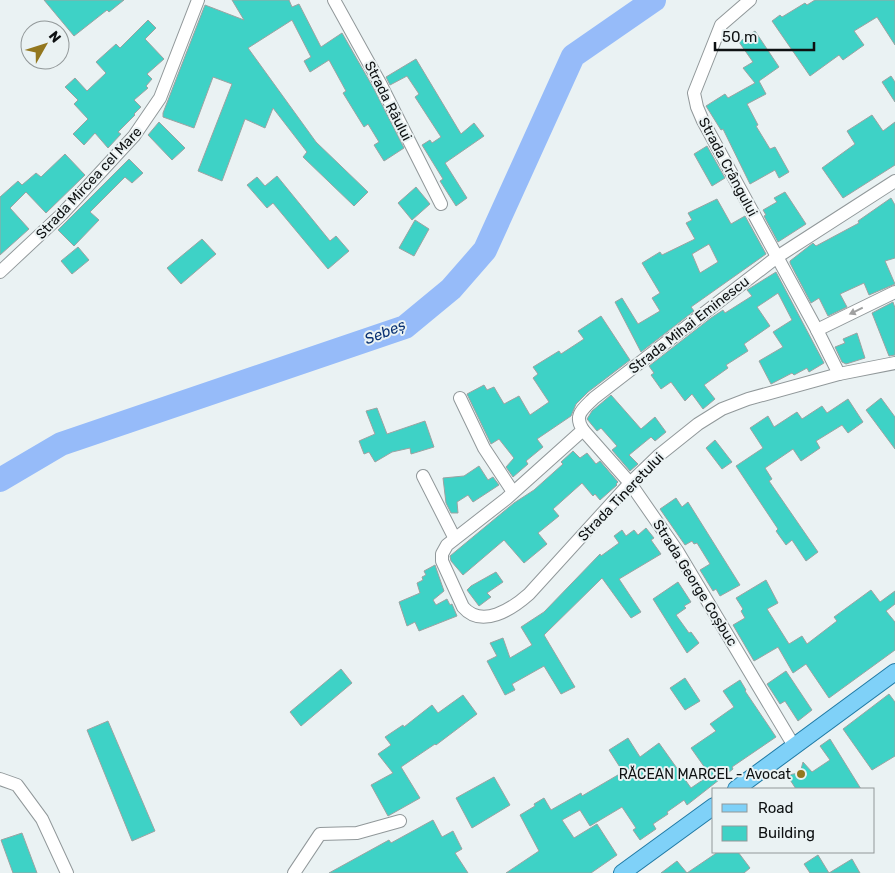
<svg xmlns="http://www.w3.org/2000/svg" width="895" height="873" viewBox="0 0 895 873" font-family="Rubik,sans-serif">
	<rect width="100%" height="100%" fill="#eaf2f3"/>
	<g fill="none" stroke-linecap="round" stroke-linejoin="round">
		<path stroke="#96bbf9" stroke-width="24" d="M0 480 61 444 405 327 451 289 485 250 573 56 654 0"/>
	</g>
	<g fill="#3ed2c6" stroke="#9ba3a2" fill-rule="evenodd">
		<path d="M44 0H124L109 12 107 10 74 36Z"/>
		<path d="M232 0H289L292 7 299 4 321 47 342 33 374 89 404 148 384 161 374 145 379 142 368 124 364 127 343 93 346 91 329 60 310 72 304 61 311 57 292 20 248 48 316 142 368 192 354 206 303 157 307 152 273 108 265 128 245 119 222 181 198 171 232 84 213 77 194 128 163 117V113L205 5 244 20Z"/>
		<path d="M815 0H895V45L877 17 854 31 864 45 843 60 839 55 810 76 772 21 780 15 782 17 805 3 807 5Z"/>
		<path d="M148 20 156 28 145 39 164 59 147 74 152 79 146 86 148 88 134 100 141 107 134 114 135 115 118 132 121 134 108 148 95 133 84 145 73 134 88 119 74 104 78 100 65 87 75 78 87 91 106 73 96 62 116 44 120 48Z"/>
		<path d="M755 31 779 67 759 81 766 94 747 104 758 125 756 126 770 149 775 147 789 172 779 178 775 170 750 184 723 129 721 130 706 106 725 94 728 98 755 83 743 68 753 62 739 42Z"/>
		<path d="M416 59 461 134 474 123 484 136 445 163 467 198 456 206 440 181 443 179 422 145 430 140 432 143 441 137 415 97 419 94 407 76 390 85 386 77Z"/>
		<path d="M891 76 895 82V102L882 82Z"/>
		<path d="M872 115 883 131 895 122V165L843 198 822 168 855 144 847 131Z"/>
		<path d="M159 122 185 148 172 160 148 135Z"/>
		<path d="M707 146 725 178 712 186 694 154Z"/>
		<path d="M65 154 85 175 46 213 26 192 10 208 29 229 0 255V197L18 181 22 185 36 173 41 177Z"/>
		<path d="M129 159 143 173 132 183 125 177 90 212 99 220 74 246 58 230Z"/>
		<path d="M277 176 330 241 336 236 349 251 328 269 273 203 267 208 247 185 257 177 265 186Z"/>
		<path d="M416 187 430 204 412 220 398 203Z"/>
		<path d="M785 192 806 224 778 242 764 216 766 215 763 210 777 202 774 198Z"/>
		<path d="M891 198 895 205V258L885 261 895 284 869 295 864 283 840 294 847 307 828 316 819 298 811 303 790 263V261L813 243 816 246 859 223 858 221Z"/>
		<path d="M717 199 731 224 745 216 766 254 691 307 694 311 641 352 615 302 622 298 638 324 660 311 652 298 660 293 642 263 660 252 662 255 695 239 686 223 692 220 688 213ZM709 244 718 262 700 273 692 254Z"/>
		<path d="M415 220 429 229 414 256 399 248Z"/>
		<path d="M202 239 216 254 181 284 167 268Z"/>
		<path d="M78 247 89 260 72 274 61 261Z"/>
		<path d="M776 272 824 363 809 372 807 368 794 375 792 373 771 384 759 361 783 347 773 332 792 320 778 293 757 307 770 326 744 344 748 351 726 365 728 368 704 385 715 399 703 409 692 394 685 401 671 382 661 389 651 375 654 373 649 366 711 318 723 310 725 313 752 296 747 290Z"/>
		<path d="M893 302 895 308V355L889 356 872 313Z"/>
		<path d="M601 316 630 360 588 392 576 404 571 416 537 439 543 447 526 461 528 464 513 477 506 467 514 458 499 439 491 444 467 394 484 385 487 390 494 387 504 404 519 396 530 415 549 402 533 378 538 374 533 367 559 351 561 354 584 339 578 331Z"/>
		<path d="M857 333 865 358 846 364 842 362 835 347 845 343 843 339Z"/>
		<path d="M611 395 641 429 655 417 666 432 655 441 651 437 629 455 638 464 630 471 612 450 617 446 601 428 597 431 587 419 592 411Z"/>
		<path d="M881 398 895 417V449L866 410Z"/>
		<path d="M848 399 863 422 848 433 842 425 816 441 820 448 801 461 793 449 765 468 772 479 769 481 818 552 806 561 792 540 786 545 776 531 778 529 736 466 763 448 750 428 768 416 774 427 797 412 802 419 822 406 827 413Z"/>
		<path d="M377 408 387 434 425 421 434 447 411 454 410 448 392 452 375 462 369 452 364 454 359 441 375 434 366 411Z"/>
		<path d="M715 440 732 462 722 469 706 448Z"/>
		<path d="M573 451 580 458 587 453 596 464 600 461 618 482 616 484 617 485 600 500 595 494 593 496 582 483 553 509 559 516 538 533 547 544 524 563 504 540 463 575 451 561 450 556 514 503 534 490 563 464 561 462Z"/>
		<path d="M479 466 488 480 493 477 499 485 473 502 468 495 457 502 458 513H451L446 503 443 478 464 476Z"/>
		<path d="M676 498 682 507 688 502 740 585 720 596 716 589 713 591 700 570 710 564 697 543 694 544 692 541 685 545 660 509Z"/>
		<path d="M646 528 654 538 651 540 661 554 619 579 641 612 631 618 602 578 544 635 575 687 561 694 544 666 512 684 515 690 505 695 487 661 497 656 490 643 503 638 510 658 532 645 521 627 544 612 600 554 601 556 619 543 614 536 622 530 626 536 634 530 638 535Z"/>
		<path d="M435 565 444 591 433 600 436 605 447 599 450 605 452 604 457 616 419 631 415 622 407 626 399 602 420 593 417 583 423 580 422 577 426 575 424 571Z"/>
		<path d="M496 572 503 582 487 593 491 597 479 606 467 590 471 586Z"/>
		<path d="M766 580 778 603 767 609 789 644 802 636 807 644 837 621 834 617 871 590 880 602 895 591V604L886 611 895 622V650L829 698 806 664 793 673 778 647 754 661 733 625 745 618 741 611 743 609 736 598Z"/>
		<path d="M678 582 691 602 684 606 686 608 676 615 689 633 691 632 699 643 687 653 653 599Z"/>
		<path d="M341 669 352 683 301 726 290 712Z"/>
		<path d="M786 671 812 710 798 721 785 701 780 704 767 684Z"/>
		<path d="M685 678 700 701 685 710 670 688Z"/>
		<path d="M740 680 746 690 745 691 776 737 732 767 733 769 687 805 684 800 667 812 668 814 653 824 656 829 640 840 633 830 636 828 622 807 590 826 580 810 562 820 574 838 597 824 617 855 591 873H506L539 851 520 815 535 806 534 804 544 798 551 810 581 793 582 796 623 772 609 750 628 738 640 757 659 743 691 788 710 775 691 748 716 731 710 724 734 707 723 691Z"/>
		<path d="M889 694 895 702V756L872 770 843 729Z"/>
		<path d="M463 695 477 714 436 745 435 744 401 767 420 798 388 816 371 785 393 773 378 754 391 745 385 737 403 725 404 727 432 705 438 713Z"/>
		<path d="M108 721 155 831 132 841 87 730Z"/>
		<path d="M830 739 861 789H796L787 775 800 773 803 762 812 772 830 760 820 746Z"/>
		<path d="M494 777 510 805 472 828 456 798Z"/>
		<path d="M433 820 442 837 453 831 462 849 455 853 468 873H329L389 840 391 843Z"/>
		<path d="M22 833 37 873H13L1 840Z"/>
		<path d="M718 852H738L750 868 744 873H661L677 861 687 873Z"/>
		<path d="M818 855 829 873 852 859 860 873H810L804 864Z"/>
	</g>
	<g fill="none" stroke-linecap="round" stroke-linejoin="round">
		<g stroke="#91989a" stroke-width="14">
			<g id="minor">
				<path d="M334 0 381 85 441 204"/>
				<path d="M750 0 721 25 694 93 697 107 703 121 817 330 839 374"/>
				<path d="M895 181 777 257 594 398C583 409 573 415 583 430L506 499 447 545 442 554V561L463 607C482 629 512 609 529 594L630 483 658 456 698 424 722 409 748 399 839 374 895 363"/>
				<path d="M0 272 62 214 134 136 160 98 198 0"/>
				<path d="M817 330 895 292"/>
				<path d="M460 398 484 448 513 492"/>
				<path d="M583 430 630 483 678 552 794 746"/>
				<path d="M423 476 454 537"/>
				<path d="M0 779 17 785 42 819 67 873"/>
				<path d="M294 873 320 834 357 833 400 821"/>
			</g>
		</g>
		<g stroke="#207aa5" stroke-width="18">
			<g id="major">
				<path d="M736 789 895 672"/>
				<path d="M622 873 714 806"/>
			</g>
		</g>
		<use href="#minor" stroke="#fff" stroke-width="12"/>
		<use href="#major" stroke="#7fd1f8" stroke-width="16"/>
	</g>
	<defs><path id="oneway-solid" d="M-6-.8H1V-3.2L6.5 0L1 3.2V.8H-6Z" transform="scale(1.25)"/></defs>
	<use fill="#9fa0a0" href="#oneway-solid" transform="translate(856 311) rotate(154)"/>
	<circle fill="#93771e" stroke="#eaf2f3" stroke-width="2" cx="801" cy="774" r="5"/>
	<g text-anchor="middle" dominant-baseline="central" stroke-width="4" stroke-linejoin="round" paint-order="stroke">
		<g font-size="14" fill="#0e1112" stroke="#eaf2f3">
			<text transform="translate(388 101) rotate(63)">Strada Râului</text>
			<text transform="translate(728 167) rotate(62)">Strada Crângului</text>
			<text transform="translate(89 183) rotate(-47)">Strada Mircea cel Mare</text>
			<text transform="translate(689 325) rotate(-38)">Strada Mihai Eminescu</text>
			<text transform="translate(621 497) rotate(-46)">Strada Tineretului</text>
			<text transform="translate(695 583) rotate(58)">Strada George Coșbuc</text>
		</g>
		<g font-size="14" fill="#0e1112" stroke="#eaf2f3" text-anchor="end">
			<text x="791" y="774">RĂCEAN MARCEL - Avocat</text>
		</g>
		<g font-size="15" font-style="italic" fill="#0a3274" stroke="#eaf2f3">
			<text transform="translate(385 332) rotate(-22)">Sebeș</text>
		</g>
	</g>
	<rect x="712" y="788" width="162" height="65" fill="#eaf2f3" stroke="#929899"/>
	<rect x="722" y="804" width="25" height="8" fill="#7fd1f8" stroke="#929899"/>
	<text x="758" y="813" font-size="15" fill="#0e1112">Road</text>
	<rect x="722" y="826" width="25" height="15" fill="#3ed2c6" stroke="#929899"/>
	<text x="758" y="838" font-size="15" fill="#0e1112">Building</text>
	<g transform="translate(45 45) rotate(51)"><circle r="24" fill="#eaf2f3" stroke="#929899"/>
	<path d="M0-4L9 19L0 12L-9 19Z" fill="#93771e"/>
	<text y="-8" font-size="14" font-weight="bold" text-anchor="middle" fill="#0e1112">N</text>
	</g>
	<path d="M715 42v8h99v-8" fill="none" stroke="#0e1112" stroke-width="2.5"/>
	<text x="722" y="42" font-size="15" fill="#0e1112" stroke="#eaf2f3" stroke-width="4" paint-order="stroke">50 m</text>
</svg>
